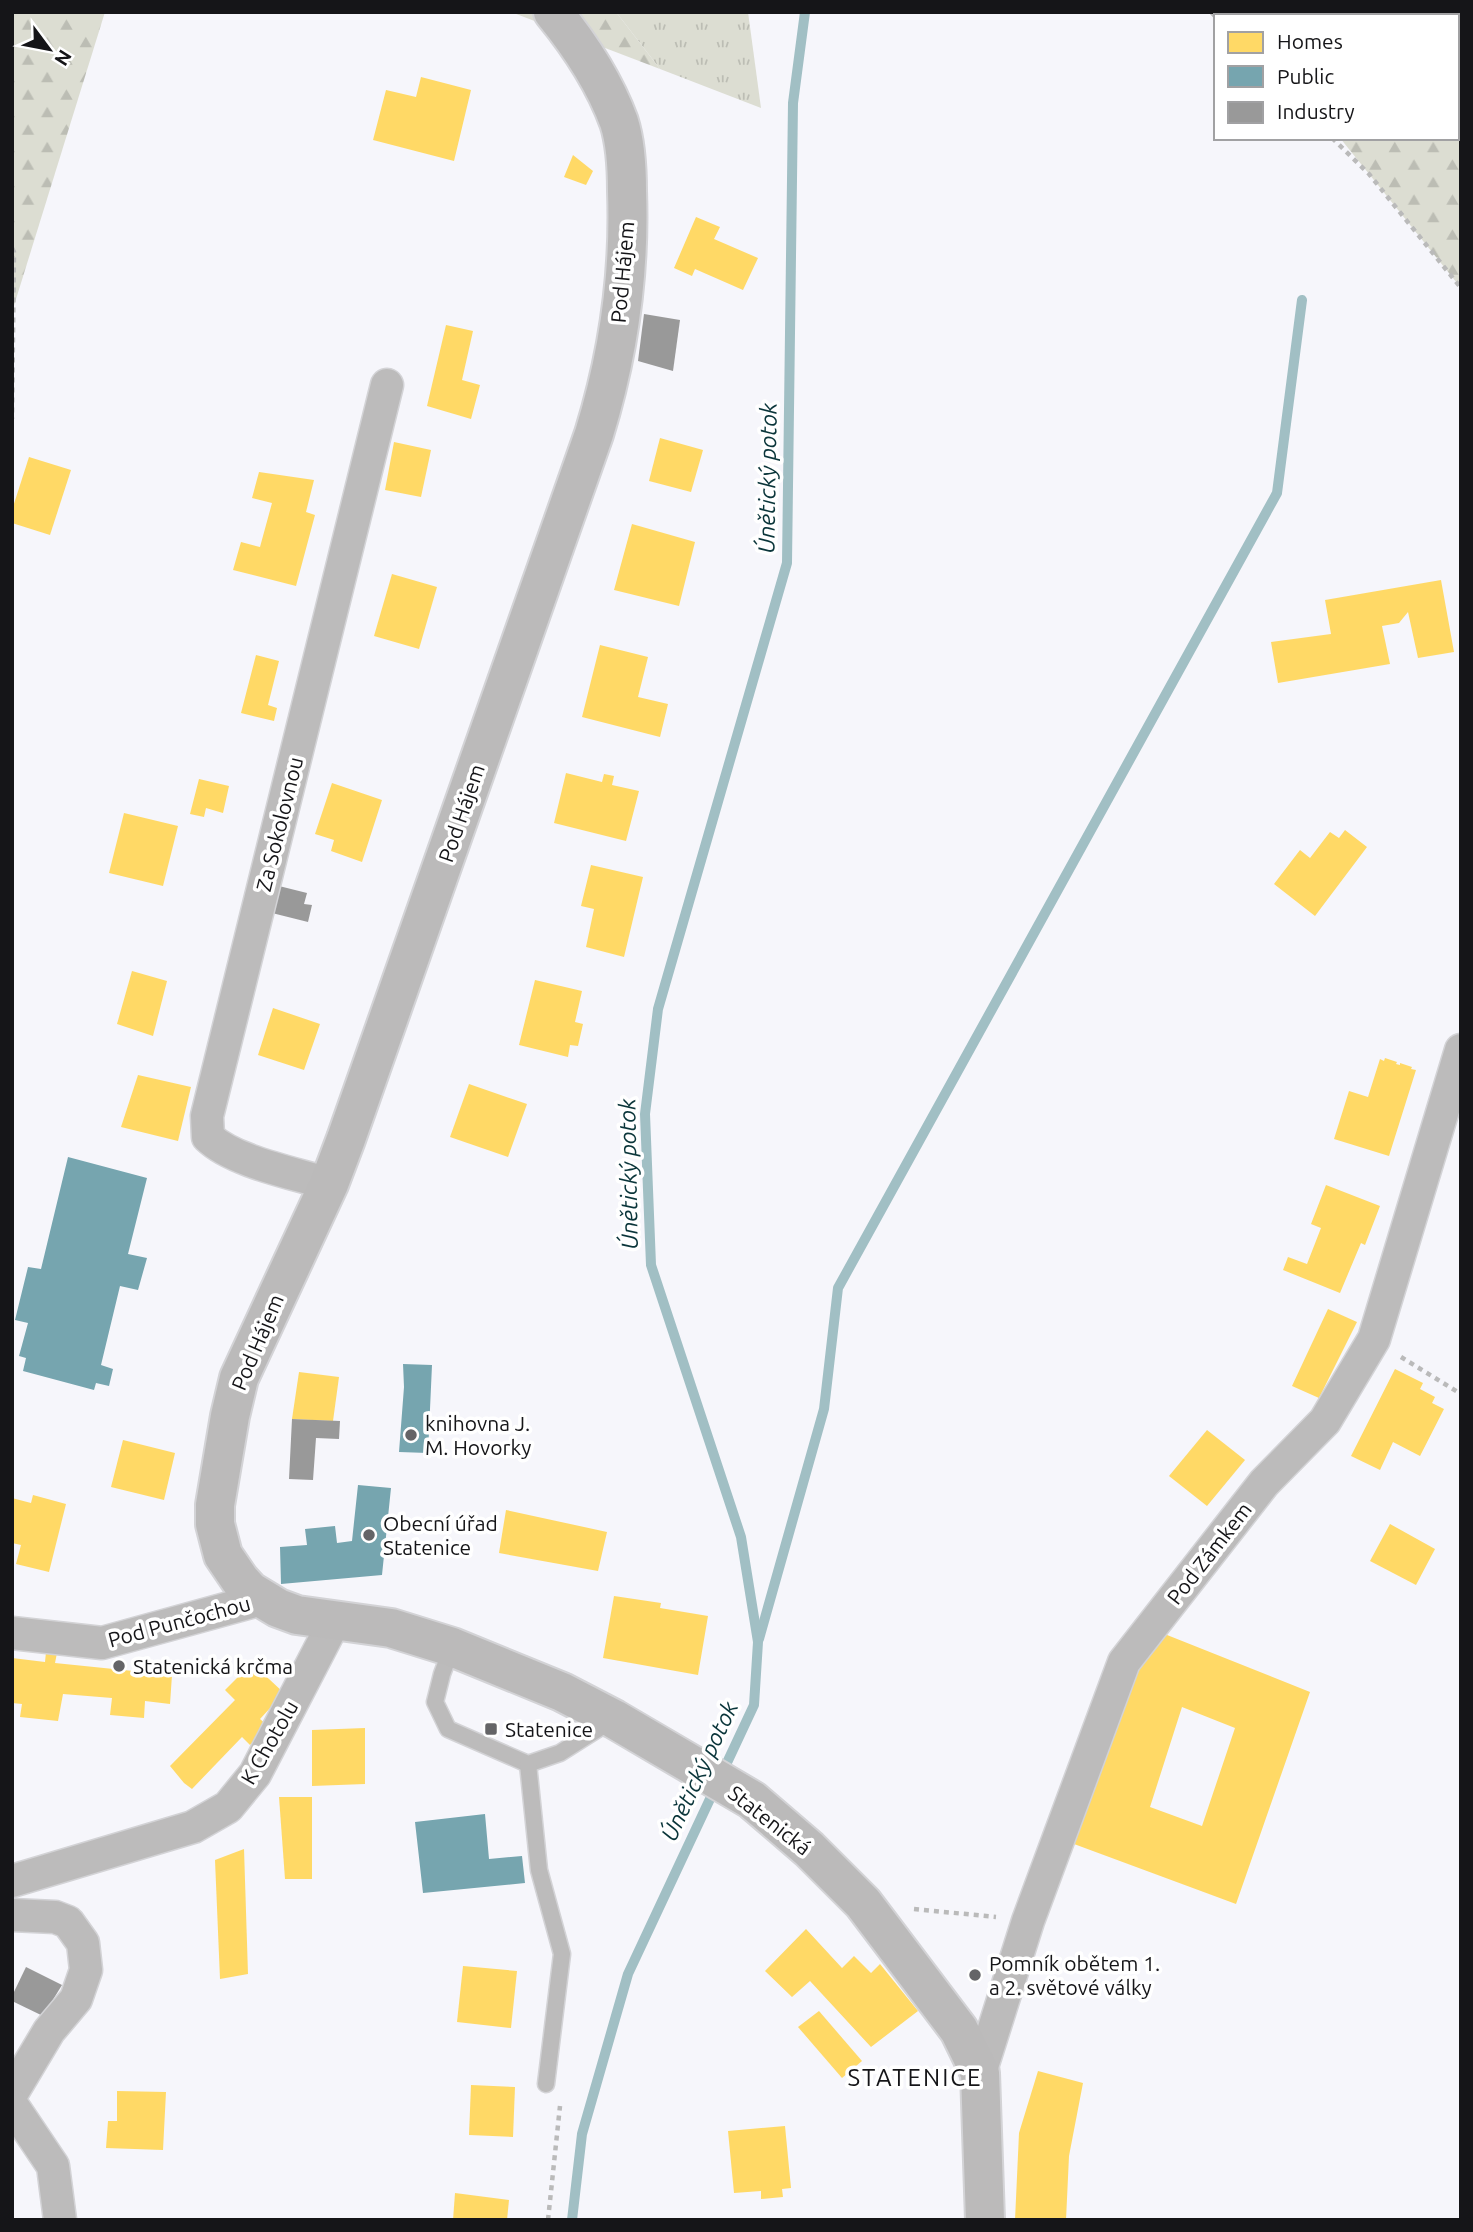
<svg xmlns="http://www.w3.org/2000/svg" width="1473" height="2232" viewBox="0 0 1473 2232" font-family="Ubuntu,sans-serif">
	<defs>
		<pattern id="grass-tufts" width="24" height="20" patternUnits="userSpaceOnUse" patternTransform="scale(1.75)"><rect width="24" height="20" fill="#dcddd2"/><path d="M3 7l-1-3M5 7V3M7 7l1-3M15 17l-1-3M17 17v-4M19 17l1-3" fill="none" stroke="#bcbdb4"/></pattern>
		<pattern id="forest-firs" width="22" height="20" patternUnits="userSpaceOnUse" patternTransform="scale(1.75)"><rect width="22" height="20" fill="#dcddd2"/><path d="M5 1l3.5 6h-7zM16 11l3.5 6h-7z" fill="#bcbdb4"/></pattern>
	</defs>
	<rect width="100%" height="100%" fill="#f6f6fb"/>
	<path fill="url(#grass-tufts)" d="M616 12H748L761 108 660 69Z"/>
	<g fill="url(#forest-firs)">
		<path d="M12 12H105L12 312Z"/>
		<path d="M511 12H616L660 69Z"/>
		<path d="M1239 12H1461V288L1340 138H1457V16H1242Z"/>
	</g>
	<g fill="#ffd966" fill-rule="evenodd">
		<path d="M421 77 471 90 454 161 373 140 386 90 416 97Z"/>
		<path d="M573 155 593 171 586 185 564 177Z"/>
		<path d="M696 217 720 227 714 239 758 258 743 290 695 269 692 276 674 268Z"/>
		<path d="M446 325 473 331 462 380 480 385 471 419 427 406Z"/>
		<path d="M660 438 703 450 691 492 649 481Z"/>
		<path d="M394 442 431 450 421 497 385 490Z"/>
		<path d="M29 457 71 470 50 535 12 523V510Z"/>
		<path d="M259 472 314 480 306 512 315 515 296 586 233 570 241 542 260 547 272 503 252 498Z"/>
		<path d="M632 524 695 542 679 606 614 590Z"/>
		<path d="M392 574 437 587 419 649 374 636Z"/>
		<path d="M1441 580 1454 652 1418 658 1408 612 1399 623 1382 626 1390 664 1278 683 1271 642 1331 634 1325 600Z"/>
		<path d="M600 645 648 657 638 697 668 704 660 737 582 717Z"/>
		<path d="M256 655 279 661 268 705 277 708 274 721 241 713Z"/>
		<path d="M566 773 602 782 604 774 614 776 612 785 639 791 626 841 554 823Z"/>
		<path d="M199 779 229 786 223 813 206 808 204 817 190 814Z"/>
		<path d="M332 783 382 800 362 862 331 851 334 840 315 834Z"/>
		<path d="M124 813 178 826 163 886 109 873Z"/>
		<path d="M1345 830 1367 847 1315 916 1274 884 1300 850 1310 858 1330 832 1339 838Z"/>
		<path d="M591 865 643 877 624 957 586 947 594 909 581 906Z"/>
		<path d="M132 971 167 981 153 1036 117 1024Z"/>
		<path d="M535 980 582 991 575 1022 583 1024 578 1046 570 1045 568 1057 519 1045Z"/>
		<path d="M273 1008 320 1024 304 1070 258 1055Z"/>
		<path d="M1385 1058 1397 1062 1396 1064 1400 1065V1063L1412 1067 1411 1069 1416 1070 1389 1156 1334 1139 1349 1091 1368 1097 1380 1059 1384 1061Z"/>
		<path d="M138 1075 191 1087 178 1141 121 1127Z"/>
		<path d="M469 1084 527 1104 508 1157 450 1137Z"/>
		<path d="M1326 1185 1380 1206 1365 1245 1361 1243 1340 1293 1283 1270 1288 1257 1307 1264 1321 1228 1311 1224Z"/>
		<path d="M1328 1309 1357 1322 1319 1398 1292 1386Z"/>
		<path d="M1395 1369 1423 1383 1420 1389 1435 1397 1432 1403 1444 1409 1420 1456 1393 1442 1380 1470 1351 1456Z"/>
		<path d="M299 1372 339 1377 333 1421 292 1419Z"/>
		<path d="M1207 1430 1245 1460 1207 1506 1169 1476Z"/>
		<path d="M123 1440 175 1453 164 1500 111 1487Z"/>
		<path d="M33 1495 66 1504 49 1572 16 1564 21 1545 12 1543V1498L31 1503Z"/>
		<path d="M506 1510 607 1532 598 1571 499 1553Z"/>
		<path d="M1390 1524 1435 1549 1416 1585 1370 1561Z"/>
		<path d="M614 1596 661 1603 660 1608 708 1616 698 1675 603 1658Z"/>
		<path d="M1152 1629 1310 1692 1236 1904 1074 1844ZM1182 1707 1235 1728 1202 1826 1150 1807Z"/>
		<path d="M46 1652 57 1653 55 1663 172 1675 170 1704 145 1701 144 1718 110 1715 112 1698 63 1694 58 1721 20 1717 22 1704 12 1703V1658L45 1662Z"/>
		<path d="M252 1663 284 1693 260 1719 268 1726 250 1745 242 1737 192 1789 184 1783 170 1766 235 1700 225 1690Z"/>
		<path d="M365 1728V1784L312 1786V1730Z"/>
		<path d="M279 1797H312V1879H285Z"/>
		<path d="M244 1849 248 1974 220 1979 215 1860Z"/>
		<path d="M806 1929 842 1968 854 1956 871 1973 880 1964 918 2011 871 2047 810 1981 792 1997 765 1971Z"/>
		<path d="M463 1966 517 1971 511 2028 457 2022Z"/>
		<path d="M819 2011 862 2061 842 2078 798 2027Z"/>
		<path d="M1038 2071 1083 2083 1069 2156 1066 2220H1015L1019 2133Z"/>
		<path d="M471 2085 515 2087 513 2137 469 2135Z"/>
		<path d="M117 2091 166 2092 163 2150 106 2148 108 2121H117Z"/>
		<path d="M785 2126 791 2188 782 2189 783 2197 761 2199V2191L734 2193 728 2131Z"/>
		<path d="M455 2193 509 2200 507 2220H453Z"/>
	</g>
	<g fill="#76a5af">
		<path d="M68 1157 147 1178 128 1254 147 1258 138 1290 120 1286 101 1365 113 1369 109 1386 96 1383 94 1390 23 1371 26 1358 19 1356 28 1323 15 1320 28 1267 41 1269Z"/>
		<path d="M403 1364 432 1365 428 1453 399 1452 404 1387Z"/>
		<path d="M358 1485 391 1488 382 1575 281 1584 280 1547 307 1545 305 1529 335 1526 337 1543 352 1541Z"/>
		<path d="M485 1814 489 1859 522 1856 525 1883 423 1893 415 1822Z"/>
	</g>
	<g fill="#999">
		<path d="M644 314 680 320 673 371 638 361Z"/>
		<path d="M275 885 307 893 304 904 312 905 308 922 268 912Z"/>
		<path d="M292 1419 340 1421 339 1439 316 1438 313 1480 289 1479Z"/>
		<path d="M26 1967 62 1985 43 2016 12 2001V1996Z"/>
	</g>
	<g fill="none" stroke-linecap="round" stroke-linejoin="round">
		<g stroke="#a1bfc4" stroke-width="10">
			<path d="M759 1639 824 1409 838 1288 1277 493 1302 300"/>
			<path d="M572 2220 582 2134 628 1974 754 1705 758 1642 741 1537 651 1265 645 1114 658 1009 787 563 793 103 805 12"/>
		</g>
		<g stroke="#d3d3d6" stroke-width="19">
			<g id="lane">
				<path d="M452 1647 442 1674 435 1702 448 1729 528 1764 560 1753 612 1720"/>
				<path d="M528 1764 539 1870 562 1954 546 2084"/>
			</g>
		</g>
		<g stroke="#d3d3d6" stroke-width="35">
			<g id="street">
				<path d="M329 1184C294 1173 234 1162 208 1137L207 1116 387 385"/>
				<path d="M12 1633 102 1643 262 1599"/>
				<path d="M12 1881 193 1827 228 1807 255 1774 335 1620"/>
				<path d="M12 1915 55 1917 68 1922 83 1943 86 1970 76 1999 49 2031 12 2093"/>
				<path d="M980 2073 1028 1921 1124 1662 1264 1483 1325 1421 1374 1339 1461 1050"/>
				<path d="M12 2105 53 2166 60 2220"/>
			</g>
		</g>
		<g stroke="#d3d3d6" stroke-width="42">
			<path id="secondary" d="M553 12C580 45 604 81 619 122 626 144 627 168 627 191 630 272 618 356 594 434L346 1139 329 1184 239 1378 230 1416 215 1505V1524L223 1555 240 1580 250 1591 278 1608 297 1615 391 1628 452 1647 562 1692 614 1719 752 1800 809 1849 863 1903 959 2030 980 2073 985 2220"/>
		</g>
		<g stroke="#bababa" stroke-width="4.5" stroke-dasharray="5 5" stroke-linecap="butt">
			<path d="M1211 12 1216 17"/>
			<path d="M1332 138 1369 174 1461 288"/>
			<path d="M12 248 14 252 12 419"/>
			<path d="M1401 1357 1461 1394"/>
			<path d="M914 1909 996 1917"/>
			<path d="M548 2220 560 2106"/>
		</g>
		<use href="#lane" stroke="#bcbbbb" stroke-width="16"/>
		<use href="#street" stroke="#bcbbbb" stroke-width="32"/>
		<use href="#secondary" stroke="#bbbaba" stroke-width="38"/>
	</g>
	<g fill="#646467" stroke="#fff" stroke-width="2.5">
		<circle cx="411" cy="1435" r="7"/>
		<circle cx="369" cy="1535" r="7"/>
		<circle cx="119" cy="1666" r="7"/>
		<rect x="484" y="1722" width="14" height="14" rx="3.5"/>
		<circle cx="975" cy="1975" r="7"/>
	</g>
	<g text-anchor="middle" dominant-baseline="central" stroke-width="7" stroke-linejoin="round" paint-order="stroke">
		<g font-size="21" fill="#151518" stroke="#fff">
			<text transform="translate(622 272) rotate(-85)">Pod Hájem</text>
			<text transform="translate(461 813) rotate(-71)">Pod Hájem</text>
			<text transform="translate(279 824) rotate(-76)">Za Sokolovnou</text>
			<text transform="translate(257 1342) rotate(-67)">Pod Hájem</text>
			<text transform="translate(1209 1553) rotate(-52)">Pod Zámkem</text>
			<text transform="translate(179 1621) rotate(-15)">Pod Punčochou</text>
			<text transform="translate(269 1742) rotate(-60)">K Chotolu</text>
			<text transform="translate(770 1820) rotate(38)">Statenická</text>
		</g>
		<g font-size="21" fill="#151518" stroke="#fff" text-anchor="start">
			<text x="425" y="1423">knihovna J.<tspan x="425" dy="24">M. Hovorky</tspan></text>
			<text x="383" y="1523">Obecní úřad<tspan x="383" dy="24">Statenice</tspan></text>
			<text x="133" y="1666">Statenická krčma</text>
			<text x="505" y="1729">Statenice</text>
			<text x="989" y="1963">Pomník obětem 1.<tspan x="989" dy="24">a 2. světové války</tspan></text>
		</g>
		<g font-size="23" font-style="italic" fill="#0a353a" stroke="#fff">
			<text transform="translate(767 478) rotate(-89)">Únětický potok</text>
			<text transform="translate(628 1174) rotate(-91)">Únětický potok</text>
			<text transform="translate(699 1771) rotate(-65)">Únětický potok</text>
		</g>
		<g font-size="24" letter-spacing="2" fill="#151518" stroke="#fff">
			<text x="915" y="2077">STATENICE</text>
		</g>
	</g>
	<rect width="1473" height="2232" fill="none" stroke="#151518" stroke-width="28"/>
	<rect x="1214" y="14" width="245" height="126" fill="#ffffff" stroke="#a1a1a3" stroke-width="2"/>
	<rect x="1228" y="32" width="35" height="21" fill="#ffd966" stroke="#a1a1a3" stroke-width="2"/>
	<text x="1277" y="49" font-size="21" fill="#151518">Homes</text>
	<rect x="1228" y="66" width="35" height="21" fill="#76a5af" stroke="#a1a1a3" stroke-width="2"/>
	<text x="1277" y="84" font-size="21" fill="#151518">Public</text>
	<rect x="1228" y="102" width="35" height="21" fill="#999999" stroke="#a1a1a3" stroke-width="2"/>
	<text x="1277" y="119" font-size="21" fill="#151518">Industry</text>
	<g transform="translate(49 49) rotate(122)" stroke="#ffffff" stroke-width="5" paint-order="stroke">
	<path d="M0-5L12 26L0 18L-12 26Z" fill="#151518"/>
	<text y="-10" font-size="19" font-weight="bold" text-anchor="middle" fill="#151518">N</text>
	</g>
</svg>
